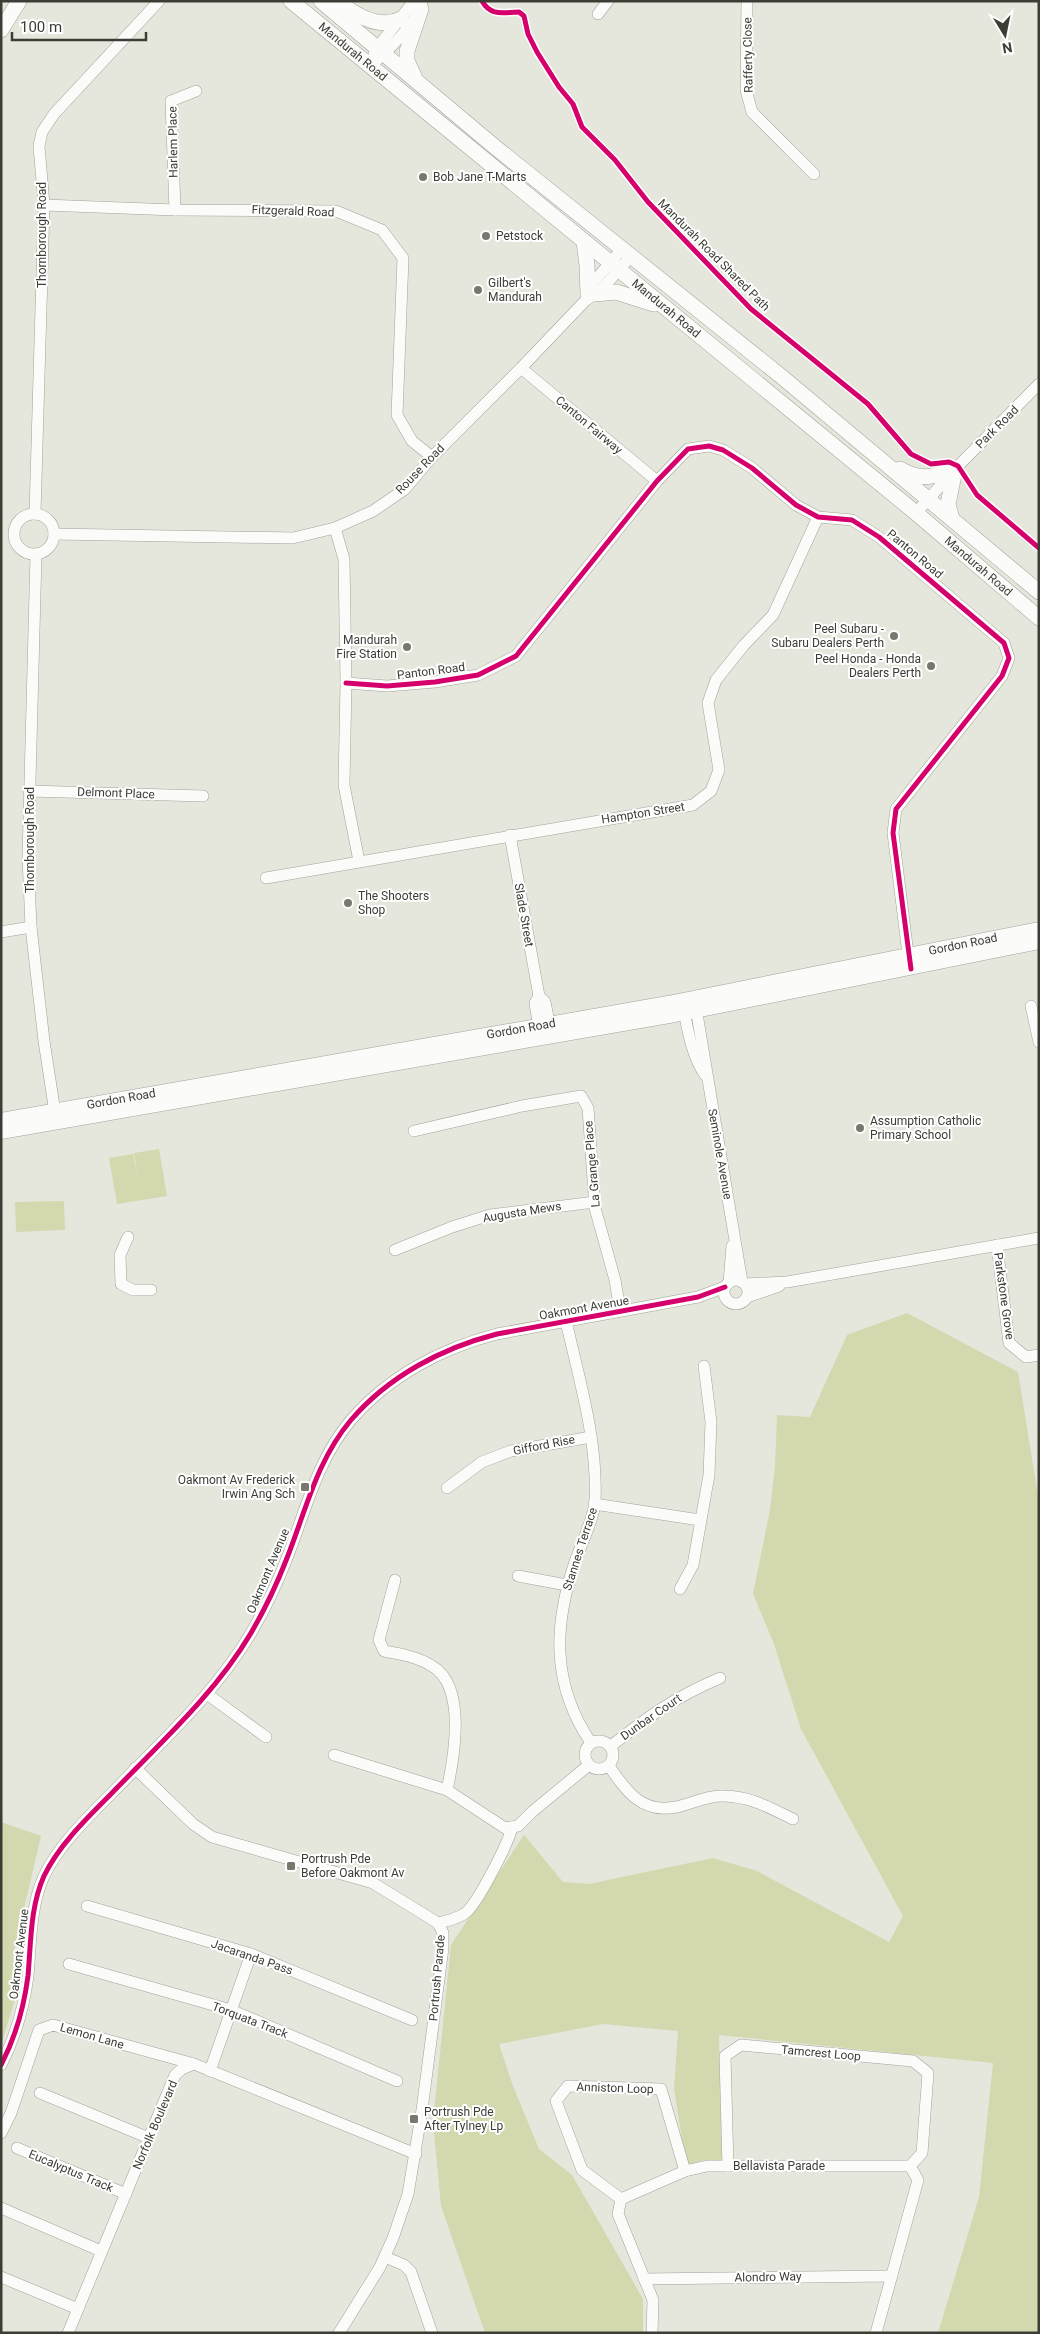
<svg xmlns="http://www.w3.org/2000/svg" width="1040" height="2334" viewBox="0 0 1040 2334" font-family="Roboto,sans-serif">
	<rect width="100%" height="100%" fill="#e6e7dc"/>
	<g fill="#d3d8ae">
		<path d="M159 1149 167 1196 117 1204 109 1158 133 1154 138 1177 134 1153Z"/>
		<path d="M64 1201 65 1230 16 1232 15 1202Z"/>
		<path d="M907 1313 1018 1372 1039 1502V2333H938L979 2197 993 2063 719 2035 722 2160H704L686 2165 674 2089 678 2031 603 2024 499 2044 513 2086 539 2149 572 2175 643 2299V2333H485L441 2206 433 2122 451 1945 524 1835 563 1882 589 1884 713 1858 757 1871 889 1942 903 1916 801 1729 774 1644 753 1594 770 1510 775 1467 777 1415 810 1417 847 1335Z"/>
		<path d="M1 1822 41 1836 13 1955 14 2003 1 2045Z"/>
	</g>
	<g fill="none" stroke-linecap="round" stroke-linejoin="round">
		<g stroke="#a1a29a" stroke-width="12">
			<g id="minor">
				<path d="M747 1 746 90 752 112 814 174"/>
				<path d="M598 14 608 1"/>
				<path d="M374 55 377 48 414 1"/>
				<path d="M370 66C387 52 417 23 422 1"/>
				<path d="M44 205 175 210 336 211 382 230 403 258 397 415 412 441 432 457"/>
				<path d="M175 210 171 101 196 91"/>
				<path d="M588 293 590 286 622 249"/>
				<path d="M521 368 657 481"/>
				<path d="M916 513 958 466 1039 384"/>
				<circle cx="34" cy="534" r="20"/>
				<path d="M35 514 44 205 39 146 42 132 54 114 159 1"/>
				<path d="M335 528 344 559 346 683 344 785 359 861"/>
				<path d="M54 534 293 538 335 528 373 511 405 489 432 457 521 368 586 300 600 291 631 256"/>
				<path d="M36 555 28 857 31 927 44 1041 56 1119"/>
				<path d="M346 683 387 686 435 682 478 675 516 656 657 481 688 449 709 446 723 450 752 468 796 505 818 517 852 520 879 537 1004 643 1009 658 1002 676 896 809 893 833 909 962"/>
				<path d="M29 791 203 796"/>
				<path d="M510 835 539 996 545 1002 551 1032"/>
				<path d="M266 878 693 805 711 791 719 770 708 703 716 680 744 645 773 615 818 517"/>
				<path d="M1 932 31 927"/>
				<path d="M539 996 535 1003 540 1034"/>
				<path d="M695 1002 742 1282"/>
				<path d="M683 1006C688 1030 691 1054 705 1075"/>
				<path d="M1031 1006 1039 1042"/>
				<path d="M414 1131 522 1106 581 1096 588 1108 595 1208 615 1280 620 1311"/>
				<path d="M128 1237 120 1255 121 1284 133 1290H151"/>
				<path d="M997 1245 1009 1343 1026 1357 1039 1355"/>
				<path d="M395 1250 452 1227 490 1215 595 1202"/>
				<circle cx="736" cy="1292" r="12"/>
				<path d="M729 1283 732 1246"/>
				<path d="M745 1284 787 1282 1039 1238"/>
				<path d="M747 1297 779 1286"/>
				<path d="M566 1321C579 1379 598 1441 595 1501 594 1519 581 1544 575 1562 553 1627 552 1685 591 1743"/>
				<path d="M447 1488 482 1462 511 1451 591 1437"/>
				<path d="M594 1504 700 1520"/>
				<path d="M518 1576 567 1585"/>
				<path d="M395 1580 379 1640 384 1651C401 1654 418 1657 432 1666 467 1686 454 1758 447 1790"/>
				<path d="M680 1589 693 1565 709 1475 711 1422 704 1366"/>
				<path d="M207 1694 266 1737"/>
				<circle cx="599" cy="1755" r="14"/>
				<path d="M611 1746C649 1716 675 1697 720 1678"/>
				<path d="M334 1755 447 1790 505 1828 518 1826 533 1811 589 1765"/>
				<path d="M609 1766C626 1791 642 1814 676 1807 692 1804 707 1795 724 1796 752 1797 768 1807 793 1819"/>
				<path d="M135 1768 193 1824 212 1837 373 1883 438 1923 443 1933V1948L422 2110 408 2194 393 2238 380 2267 339 2333"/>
				<path d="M87 1906 251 1954 412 2020"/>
				<path d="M438 1923C447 1921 456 1919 464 1914 476 1907 509 1842 512 1827"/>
				<path d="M69 1964 231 2010 397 2081"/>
				<path d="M1 2065C15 2038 24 2007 28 1976 31 1943 30 1907 44 1876 59 1845 87 1818 111 1794 160 1743 215 1694 251 1633 265 1609 277 1584 287 1558 306 1510 317 1460 351 1420 389 1376 442 1348 497 1334L698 1297 725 1287"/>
				<path d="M210 2071 251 1954"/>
				<path d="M40 2093 149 2138"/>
				<path d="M1 2133 11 2113 39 2030 53 2025 194 2064 416 2154"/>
				<path d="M17 2148 126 2194"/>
				<path d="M728 2166 725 2056 741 2045 913 2061 928 2073 922 2153 910 2166"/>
				<path d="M621 2199 582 2170 556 2101 568 2086 661 2089 685 2171"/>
				<path d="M1 2208 101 2251"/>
				<path d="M385 2257 404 2265 411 2272 432 2333"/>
				<path d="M1 2277 78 2309"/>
				<path d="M644 2279 892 2276"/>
				<path d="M68 2333 175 2075 182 2069 194 2064"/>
				<path d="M652 2333 653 2300 618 2214 621 2199 685 2171 707 2166H910L918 2180 876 2333"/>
			</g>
		</g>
		<g stroke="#a1a29a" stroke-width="15">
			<g id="major">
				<path id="s1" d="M1 1120 668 1003 1039 929"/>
				<path d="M1 1132 675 1015 1039 942"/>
			</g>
		</g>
		<g stroke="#a1a29a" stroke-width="16">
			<g id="highway">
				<path id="s2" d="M291 1 916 513 1039 618"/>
				<path d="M321 1 495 147 782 377 1039 592"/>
				<path d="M338 1C355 15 379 30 401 19"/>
				<path d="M1 30 19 1"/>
				<path d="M414 76 407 61V51L421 9"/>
				<path d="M584 242 587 265 588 295"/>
				<path d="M595 294 616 292 654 304"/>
				<path d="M900 469C922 482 932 476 955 470L948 504 952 519"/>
			</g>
		</g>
		<use href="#minor" stroke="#fbfbfa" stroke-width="11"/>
		<use href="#major" stroke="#fbfbfa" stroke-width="14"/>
		<use href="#highway" stroke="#fbfbfa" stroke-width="15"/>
		<g stroke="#fff" stroke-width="8">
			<g id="cycleway">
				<path d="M482 1C491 17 504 12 519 12L524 16 528 34 537 52 559 87 573 104 582 127 615 160 648 202 751 309 868 404 911 454 931 464 949 462 958 466 977 495 1039 548"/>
				<path d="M346 683 387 686 435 682 478 675 516 656 657 481 688 449 709 446 723 450 752 468 796 505 818 517 852 520 879 537 1004 643 1009 658 1002 676 896 809 893 833 911 969"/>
				<path d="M1 2065C15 2038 24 2007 28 1976 31 1943 30 1907 44 1876 59 1845 87 1818 111 1794 160 1743 215 1694 251 1633 265 1609 277 1584 287 1558 306 1510 317 1460 351 1420 389 1376 442 1348 497 1334L698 1297 725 1287"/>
			</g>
		</g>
		<use href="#cycleway" stroke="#d6006c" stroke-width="5"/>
	</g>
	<g fill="#78786f" stroke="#fff" stroke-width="2">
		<circle cx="423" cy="177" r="5"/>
		<circle cx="486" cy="236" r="5"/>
		<circle cx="478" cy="290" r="5"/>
		<circle cx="894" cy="636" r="5"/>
		<circle cx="407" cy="647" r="5"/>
		<circle cx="931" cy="666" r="5"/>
		<circle cx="348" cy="903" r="5"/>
		<circle cx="860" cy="1128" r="5"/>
		<rect x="300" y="1482" width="10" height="10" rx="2.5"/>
		<rect x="286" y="1861" width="10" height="10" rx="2.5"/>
		<rect x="409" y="2114" width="10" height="10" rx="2.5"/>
	</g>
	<g text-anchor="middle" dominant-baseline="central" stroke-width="4" stroke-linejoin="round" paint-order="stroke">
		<g font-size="12" fill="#3c3d35" stroke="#fff">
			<text stroke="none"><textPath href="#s2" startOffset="80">Mandurah Road</textPath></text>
			<text transform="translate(748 55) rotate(-91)">Rafferty Close</text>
			<text transform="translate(173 142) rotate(-91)">Harlem Place</text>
			<text transform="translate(293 211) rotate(2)">Fitzgerald Road</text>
			<text transform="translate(42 235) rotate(-90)">Thornborough Road</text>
			<text transform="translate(714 255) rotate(45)">Mandurah Road Shared Path</text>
			<text stroke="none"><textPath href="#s2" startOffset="485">Mandurah Road</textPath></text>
			<text transform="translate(589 425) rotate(40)">Canton Fairway</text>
			<text transform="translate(997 427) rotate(-45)">Park Road</text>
			<text transform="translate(420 469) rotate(-46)">Rouse Road</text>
			<text transform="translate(915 554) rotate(40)">Panton Road</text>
			<text stroke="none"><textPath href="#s2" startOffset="890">Mandurah Road</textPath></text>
			<text transform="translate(431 671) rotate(-7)">Panton Road</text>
			<text transform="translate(116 793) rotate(2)">Delmont Place</text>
			<text transform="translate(643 813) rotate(-9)">Hampton Street</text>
			<text transform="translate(30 840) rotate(-90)">Thornborough Road</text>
			<text transform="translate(524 915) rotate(80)">Slade Street</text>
			<text stroke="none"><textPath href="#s1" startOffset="978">Gordon Road</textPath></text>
			<text stroke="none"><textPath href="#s1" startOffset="528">Gordon Road</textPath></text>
			<text stroke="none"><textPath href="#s1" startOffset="122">Gordon Road</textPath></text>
			<text transform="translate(720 1154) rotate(80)">Seminole Avenue</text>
			<text transform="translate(592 1164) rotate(-95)">La Grange Place</text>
			<text transform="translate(522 1212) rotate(-9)">Augusta Mews</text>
			<text transform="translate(1004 1296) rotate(82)">Parkstone Grove</text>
			<text transform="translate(584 1308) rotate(-10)">Oakmont Avenue</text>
			<text transform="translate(544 1445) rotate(-11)">Gifford Rise</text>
			<text transform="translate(580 1549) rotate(-72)">Stannes Terrace</text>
			<text transform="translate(268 1571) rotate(-67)">Oakmont Avenue</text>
			<text transform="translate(651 1717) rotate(-35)">Dunbar Court</text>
			<text transform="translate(19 1954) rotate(-83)">Oakmont Avenue</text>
			<text transform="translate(252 1957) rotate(19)">Jacaranda Pass</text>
			<text transform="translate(437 1978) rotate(-85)">Portrush Parade</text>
			<text transform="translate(250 2020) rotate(21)">Torquata Track</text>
			<text transform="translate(92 2036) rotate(16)">Lemon Lane</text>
			<text transform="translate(821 2053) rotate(5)">Tamcrest Loop</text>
			<text transform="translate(615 2088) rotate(2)">Anniston Loop</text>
			<text transform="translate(155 2125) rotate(-67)">Norfolk Boulevard</text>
			<text x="779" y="2166">Bellavista Parade</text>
			<text transform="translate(71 2171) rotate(23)">Eucalyptus Track</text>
			<text transform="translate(768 2277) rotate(-1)">Alondro Way</text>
		</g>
		<g font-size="12" fill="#3c3d35" stroke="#fff" text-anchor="start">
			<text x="433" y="177">Bob Jane T-Marts</text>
			<text x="496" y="236">Petstock</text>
			<text x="488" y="283">Gilbert's<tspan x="488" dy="14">Mandurah</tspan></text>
			<text x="884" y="629" text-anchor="end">Peel Subaru -<tspan x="884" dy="14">Subaru Dealers Perth</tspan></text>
			<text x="397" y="640" text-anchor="end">Mandurah<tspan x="397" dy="14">Fire Station</tspan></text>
			<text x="921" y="659" text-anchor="end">Peel Honda - Honda<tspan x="921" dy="14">Dealers Perth</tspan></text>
			<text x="358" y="896">The Shooters<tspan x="358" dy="14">Shop</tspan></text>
			<text x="870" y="1121">Assumption Catholic<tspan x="870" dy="14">Primary School</tspan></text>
			<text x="295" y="1480" text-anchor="end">Oakmont Av Frederick<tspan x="295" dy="14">Irwin Ang Sch</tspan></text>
			<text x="301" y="1859">Portrush Pde<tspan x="301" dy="14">Before Oakmont Av</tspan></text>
			<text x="424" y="2112">Portrush Pde<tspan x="424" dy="14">After Tylney Lp</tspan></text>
		</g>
	</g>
	<rect width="1040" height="2334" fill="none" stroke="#3c3d35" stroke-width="5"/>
	<g transform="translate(1005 35) rotate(170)" stroke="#ffffff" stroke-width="4" paint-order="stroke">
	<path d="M0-4L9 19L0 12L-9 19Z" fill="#3c3d35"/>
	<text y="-8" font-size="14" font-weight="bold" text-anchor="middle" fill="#3c3d35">N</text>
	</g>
	<path d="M12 32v8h134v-8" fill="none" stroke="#3c3d35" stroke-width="2.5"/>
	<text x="20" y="32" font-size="15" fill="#3c3d35" stroke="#ffffff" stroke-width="4" paint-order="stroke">100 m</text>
</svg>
